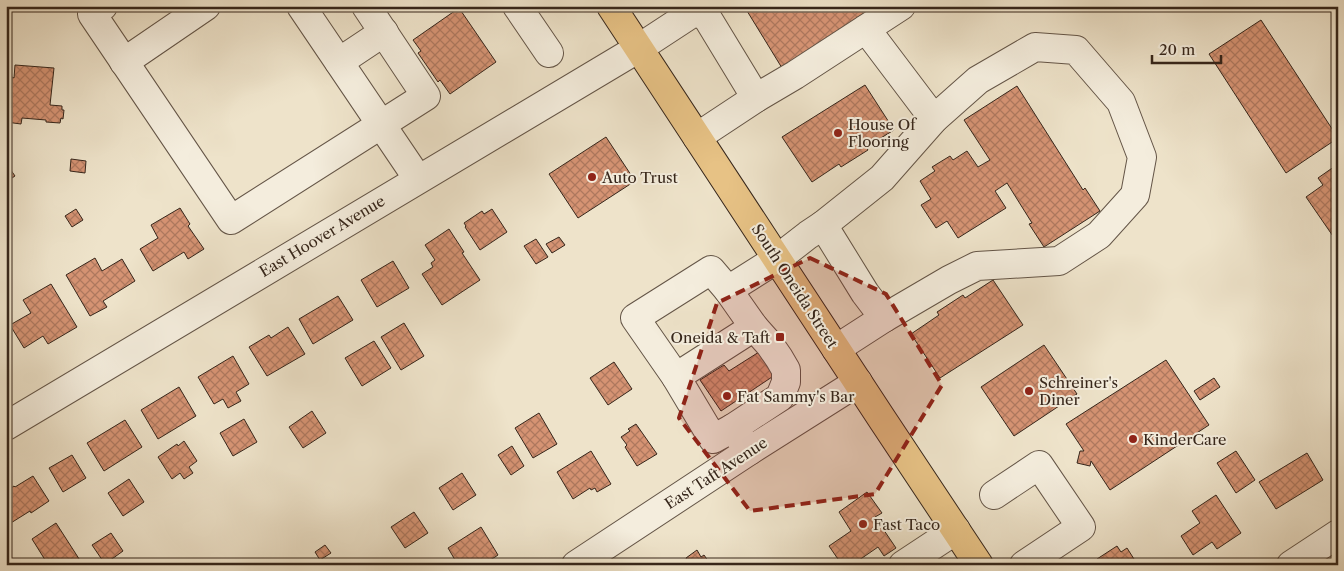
<svg xmlns="http://www.w3.org/2000/svg" width="1344" height="571" viewBox="0 0 1344 571" font-family="'Libre Caslon Text',serif">
	<defs>
		<pattern id="building-cross-hatch" width="8" height="8" patternUnits="userSpaceOnUse" patternTransform="scale(1.25)"><rect width="8" height="8" fill="#d59373"/><path d="M0 0l8 8M0 8l8-8" fill="none" stroke="#ae785e"/></pattern>
	</defs>
	<rect width="100%" height="100%" fill="#eee3ca"/>
	<filter id="stains"><feTurbulence type="fractalNoise" baseFrequency=".004" numOctaves="4"/><feColorMatrix values="0 0 0 0 .2 0 0 0 0 .09 0 0 0 0 .02 0 0 0 .5 -.17"/></filter>
	<radialGradient id="worn" r=".72"><stop offset=".6" stop-color="#630" stop-opacity="0"/><stop offset="1" stop-color="#630" stop-opacity=".3"/></radialGradient>
	<g fill="url(#building-cross-hatch)" stroke="#36261b">
		<path d="M744 6H873L875 10 782 68Z"/>
		<path d="M459 8 496 62 450 94 440 80 438 82 418 53 421 51 413 40Z"/>
		<path d="M1261 20 1338 138 1286 173 1209 54Z"/>
		<path d="M15 65 54 68 50 105 62 106V110H64L63 119 61 118 60 123 46 122V120L22 118 21 124 6 122V93L11 94 12 77 14 78Z"/>
		<path d="M865 85 894 130 866 147 868 150 841 167 839 164 812 182 782 137Z"/>
		<path d="M1017 86 1083 190 1085 188 1100 211 1044 247 1029 224 1032 223 1007 183 995 191 1006 208 958 238 947 221 936 228 921 205 931 199 920 181 935 171 932 167 950 156 953 160 967 151 978 167 990 160 964 120Z"/>
		<path d="M606 137 635 181 578 218 549 174Z"/>
		<path d="M71 159 86 161 85 173 70 171Z"/>
		<path d="M6 163 15 176 6 182Z"/>
		<path d="M1338 164V242H1337L1306 197 1323 185 1318 178Z"/>
		<path d="M180 208 190 224 188 226 204 249 188 259 184 252 153 271 140 249 158 238 151 225Z"/>
		<path d="M76 209 83 220 72 227 65 216Z"/>
		<path d="M492 209 507 232 480 250 465 227 466 226 464 223 482 211 484 214Z"/>
		<path d="M449 229 464 252 462 253 480 280 442 305 422 274 433 267 431 263 435 260 425 245Z"/>
		<path d="M559 237 565 245 552 253 546 244Z"/>
		<path d="M536 239 548 257 536 264 524 246Z"/>
		<path d="M95 258 102 271 122 259 135 281 103 301 107 307 90 316 66 275Z"/>
		<path d="M393 261 409 288 377 307 361 280Z"/>
		<path d="M993 280 1023 325 940 378 911 334 939 315 937 312 963 295 965 298Z"/>
		<path d="M51 284 77 327 48 344 43 336 24 348 10 325 31 313 23 300Z"/>
		<path d="M338 296 353 320 313 344 299 319Z"/>
		<path d="M404 323 424 356 401 370 381 337Z"/>
		<path d="M288 327 305 354 267 376 249 347 269 335 271 338Z"/>
		<path d="M374 341 391 368 362 386 345 358Z"/>
		<path d="M1044 345 1077 394 1014 436 981 387Z"/>
		<path d="M759 352 775 375 721 411 700 380 724 365 729 371Z"/>
		<path d="M233 356 249 384 236 392 241 401 228 408 223 399 214 404 198 377Z"/>
		<path d="M1166 360 1209 425 1110 490 1091 461 1090 466 1077 463 1080 451H1084L1066 424Z"/>
		<path d="M614 362 632 389 608 405 590 378Z"/>
		<path d="M1214 378 1220 387 1200 400 1194 391Z"/>
		<path d="M179 387 196 416 158 439 141 410Z"/>
		<path d="M312 411 326 433 303 448 289 427Z"/>
		<path d="M539 413 557 444 533 458 515 428Z"/>
		<path d="M244 419 257 442 233 456 220 433Z"/>
		<path d="M125 420 142 447 104 471 87 443Z"/>
		<path d="M636 424 657 454 637 466 625 447 627 445 621 437 630 431 628 429Z"/>
		<path d="M184 441 197 461 189 467 193 473 184 479 180 473 172 479 158 457 177 444 178 446Z"/>
		<path d="M512 446 524 466 511 475 498 455Z"/>
		<path d="M591 451 611 484 597 492 595 488 591 490 590 488 573 499 557 472Z"/>
		<path d="M1236 451 1255 480 1236 493 1217 463Z"/>
		<path d="M1307 453 1323 480 1276 509 1259 482Z"/>
		<path d="M72 455 86 478 63 492 49 468Z"/>
		<path d="M462 473 476 495 453 510 439 488Z"/>
		<path d="M33 476 49 501 31 513 30 511 6 526V491L14 486 15 487Z"/>
		<path d="M129 479 144 502 123 516 108 493Z"/>
		<path d="M867 492 882 513 875 517 896 548 884 556 878 547 852 565H842L829 546 851 531 839 512Z"/>
		<path d="M1216 495 1241 533 1217 549 1212 542 1193 555 1181 536 1200 523 1192 511Z"/>
		<path d="M414 512 428 533 405 548 391 527Z"/>
		<path d="M56 523 83 565H47L46 564 47 563 32 539Z"/>
		<path d="M481 527 498 555 483 565H458L448 548Z"/>
		<path d="M111 533 123 551 105 564 92 545Z"/>
		<path d="M325 545 331 553 320 560 315 552Z"/>
		<path d="M1117 546 1121 552 1127 548 1134 559 1127 564 1128 565H1100L1097 559Z"/>
		<path d="M697 550 701 557 704 555 711 565H688L689 564 686 558Z"/>
	</g>
	<g fill="none" stroke-linecap="round" stroke-linejoin="round">
		<g stroke="#645547" stroke-width="30">
			<g id="minor">
				<path d="M103 6 92 14 231 220 426 96 366 6"/>
				<path d="M301 6 418 179"/>
				<path d="M517 6 549 53"/>
				<path d="M866 29 934 119"/>
				<path d="M124 62 206 6"/>
				<path d="M339 62 384 32"/>
				<path d="M697 137 756 98 795 75 901 6"/>
				<path d="M823 225 865 293 884 318"/>
				<path d="M676 377 635 318 711 270 728 290"/>
				<path d="M6 426 639 48 694 12 701 13 708 19 756 98"/>
				<path d="M733 428 780 397 786 382V370L779 358 770 345 754 327"/>
				<path d="M749 451 733 428 713 439 676 377 754 327 728 290 777 259 808 235 823 225 882 178 934 119 978 80 1035 47 1076 50 1121 102 1142 157 1135 195 1099 235 1059 261 977 266 949 280 884 318 836 349"/>
				<path d="M994 495 1039 465 1081 527 1024 565"/>
				<path d="M576 565 749 451 858 382"/>
				<path d="M903 565 956 530"/>
				<path d="M1291 565 1338 534"/>
			</g>
		</g>
		<g stroke="#36261b" stroke-width="30">
			<path id="major" d="M611 6 882 419 979 565"/>
		</g>
		<use href="#minor" stroke="#f4eddd" stroke-width="28"/>
		<use href="#major" stroke="#e7c285" stroke-width="28"/>
	</g>
	<path fill="#8f2418" fill-opacity="0.2" stroke="#8f2418" stroke-width="4" stroke-dasharray="10 6" stroke-linejoin="round" d="M810 258 886 294 942 385 875 494 750 511 679 418 717 303Z"/>
	<g fill="#8f2418" stroke="#f4eddd" stroke-width="2">
		<circle cx="838" cy="133" r="5"/>
		<circle cx="592" cy="177" r="5"/>
		<rect x="775" y="332" width="10" height="10" rx="2.5"/>
		<circle cx="1029" cy="391" r="5"/>
		<circle cx="727" cy="396" r="5"/>
		<circle cx="1133" cy="439" r="5"/>
		<circle cx="863" cy="524" r="5"/>
	</g>
	<g text-anchor="middle" dominant-baseline="central" stroke-width="4" stroke-linejoin="round" paint-order="stroke">
		<g font-size="15" fill="#36261b" stroke="#f4eddd" text-anchor="start">
			<text x="848" y="124">House Of<tspan x="848" dy="17">Flooring</tspan></text>
			<text x="602" y="177">Auto Trust</text>
			<text x="770" y="337" text-anchor="end">Oneida &amp; Taft</text>
			<text x="1039" y="382">Schreiner's<tspan x="1039" dy="17">Diner</tspan></text>
			<text x="737" y="396">Fat Sammy's Bar</text>
			<text x="1143" y="439">KinderCare</text>
			<text x="873" y="524">Fast Taco</text>
		</g>
		<g font-size="15" fill="#36261b" stroke="#f4eddd">
			<text transform="translate(322 236) rotate(-31)">East Hoover Avenue</text>
			<text transform="translate(795 286) rotate(57)">South Oneida Street</text>
			<text transform="translate(716 473) rotate(-33)">East Taft Avenue</text>
		</g>
	</g>
	<rect width="1344" height="571" fill="none" stroke="#eee3ca" stroke-width="25"/>
	<rect x="8" y="8" width="1329" height="556" fill="none" stroke="#36261b" stroke-width="2.5"/>
	<rect x="12" y="12" width="1319" height="546" fill="none" stroke="#36261b"/>
	<path d="M1152 55v8h69v-8" fill="none" stroke="#36261b" stroke-width="2.5"/>
	<text x="1159" y="55" font-size="15" fill="#36261b" stroke="#f4eddd" stroke-width="4" paint-order="stroke">20 m</text>
	<rect width="100%" height="100%" filter="url(#stains)"/>
	<rect width="100%" height="100%" fill="url(#worn)"/>
</svg>
